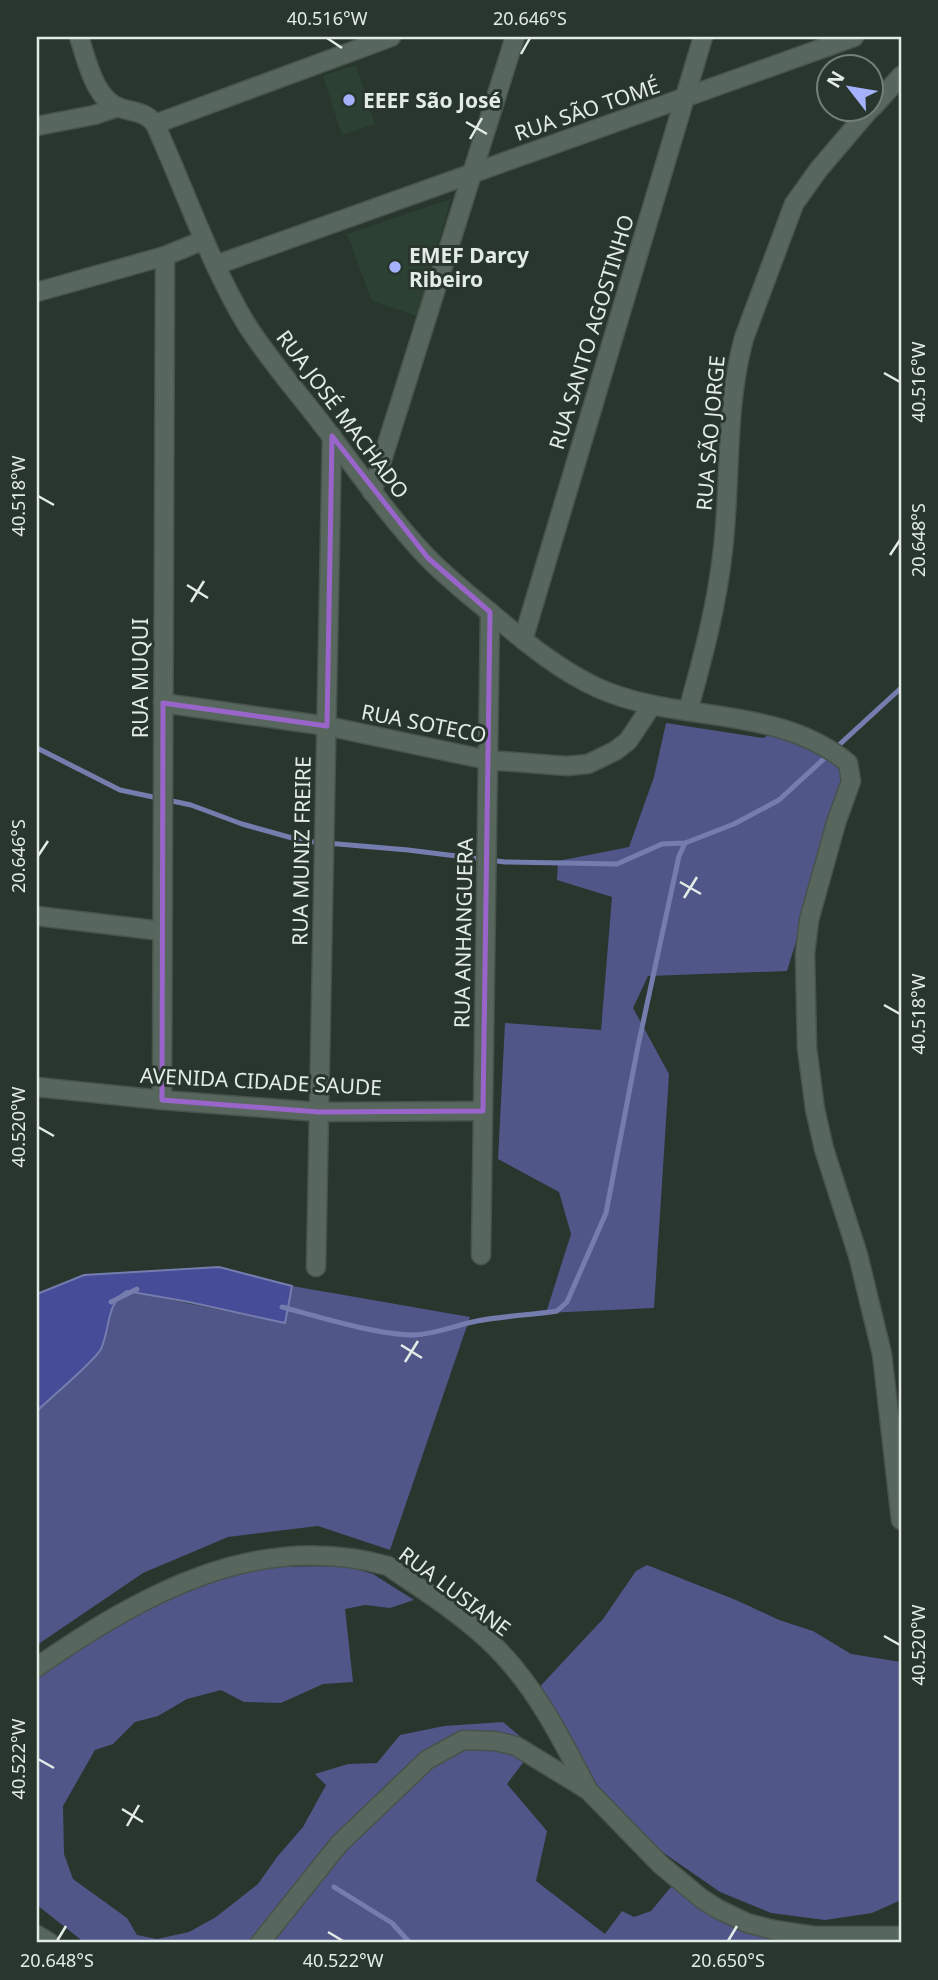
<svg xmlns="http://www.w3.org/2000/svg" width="938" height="1980" viewBox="0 0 938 1980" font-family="'Noto Sans',sans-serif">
	<rect width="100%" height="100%" fill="#28362d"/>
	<g fill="#2c4134">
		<path d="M356 65 375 124 342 135 323 76Z"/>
		<path d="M451 199 417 316 372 301 347 234Z"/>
	</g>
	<g fill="#505688">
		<path d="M666 723 763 738 775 732 826 753 848 773 787 971 648 976 633 1008 669 1074 654 1308 546 1313 571 1234 559 1192 498 1159 505 1023 601 1030 612 897 557 880 558 861 629 847 654 777Z"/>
		<path d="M292 1286 470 1317 390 1550 318 1526 228 1537 143 1573 37 1645V1411C49 1399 96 1361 101 1349 109 1330 106 1302 127 1291L285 1323Z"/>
		<path d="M647 1565 736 1600 779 1620 813 1631 851 1654 901 1662V1900L872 1913 825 1920 771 1913 720 1892 658 1849 608 1800 532 1695 603 1619 636 1571Z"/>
		<path d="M346 1566 373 1574 414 1600 390 1608 365 1605 345 1609 353 1682 323 1684 281 1703 244 1702 221 1690 187 1699 158 1716 135 1722 113 1744 95 1750 63 1806 64 1854 73 1879 127 1918 137 1935 157 1939 189 1932 216 1917 258 1884 277 1857 303 1827 326 1785 315 1774 348 1764 377 1763 400 1735 444 1726 503 1722 534 1748 507 1784 547 1831 536 1881 605 1934 622 1911 634 1917 651 1911 671 1887 719 1917 849 1943H85L37 1905V1679L78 1650 164 1600 251 1567Z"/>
	</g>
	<path fill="#464c97" stroke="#757cae" stroke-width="2" d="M219 1267 292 1286 285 1323 189 1302 127 1291C106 1302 110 1330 101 1349 95 1361 49 1399 37 1411V1294L84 1275Z"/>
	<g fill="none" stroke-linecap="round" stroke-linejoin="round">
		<g stroke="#757cae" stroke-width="5">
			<path d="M37 748 120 790 191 805 242 824 303 841 408 850 505 862 617 864 662 844 685 843 734 824 779 800 901 688"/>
			<path d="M111 1302 137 1289"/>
			<path d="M282 1307C319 1317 377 1335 414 1335 436 1334 456 1325 477 1321 503 1316 531 1315 557 1311L567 1302 606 1213 638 1046 679 856 685 843"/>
			<path d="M334 1887 392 1923 410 1943"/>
		</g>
		<g stroke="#47534b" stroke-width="21">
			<g id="street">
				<path d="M872 108 901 76"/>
				<path d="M155 124 391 37"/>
				<path d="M37 126 94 115 118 107"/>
				<path d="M216 265 854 37"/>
				<path d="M37 292 165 256 204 240"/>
				<path d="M523 640 703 37"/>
				<path d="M163 703 327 726 488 760 567 766 588 764 615 751 628 741 652 705"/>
				<path d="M688 711C703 657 717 605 723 549 731 479 725 407 744 338L794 204 819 169 871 108"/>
				<path d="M37 916 162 931"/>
				<path d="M37 1087 162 1100 319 1112 483 1111"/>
				<path d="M162 1100 165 256"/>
				<path d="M481 1255 490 612"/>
				<path d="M316 1267 332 436"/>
				<path d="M37 1667C141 1595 257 1529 388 1566 421 1589 457 1611 487 1639 532 1680 561 1737 588 1790"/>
				<path d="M37 1935 50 1943"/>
				<path d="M260 1943 339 1844 427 1760 463 1740 495 1741 516 1746 588 1790 660 1864 702 1899 718 1909 747 1923 774 1930 814 1936H901"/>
			</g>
		</g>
		<g stroke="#47534b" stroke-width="21">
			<g id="secondary">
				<path d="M79 37C87 60 94 99 120 108 134 112 146 112 155 124 185 190 208 259 245 322 270 362 303 398 331 436 362 477 391 519 426 556 448 579 474 599 498 619 529 645 561 671 598 688 678 724 777 704 848 763L851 781 836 823 809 920 805 954 807 1048 815 1109 824 1149 858 1255 882 1354 901 1520"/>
				<path d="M372 492 515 37"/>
			</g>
		</g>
		<use href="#street" stroke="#57675d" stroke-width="18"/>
		<use href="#secondary" stroke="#57675d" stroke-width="18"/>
	</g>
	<path fill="none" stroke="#9a65ca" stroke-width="5" stroke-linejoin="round" d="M332 436 428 558 490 612 483 1111 319 1112 162 1100 163 703 327 726Z"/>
	<path fill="none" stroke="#e2ebe5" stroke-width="2.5" d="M327 38 342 48M521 54 530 38M466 122 487 134M470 139 482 118M884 373 900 382M38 496 54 505M890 555 900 540M187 585 208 598M191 602 204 581M38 856 48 841M680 882 701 894M684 898 697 877M884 1005 900 1014M38 1127 54 1136M401 1345 422 1358M405 1362 418 1341M884 1636 900 1645M38 1759 54 1768M122 1809 143 1822M127 1826 139 1805M328 1932 343 1941M57 1941 66 1926M728 1941 737 1926"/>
	<g fill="#a6b1fc" stroke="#28362d" stroke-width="2.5">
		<circle cx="349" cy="100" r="7"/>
		<circle cx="395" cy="267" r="7"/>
	</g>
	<g text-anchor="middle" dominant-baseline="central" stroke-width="6" stroke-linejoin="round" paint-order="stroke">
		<g font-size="21" font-weight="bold" fill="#e2ebe5" stroke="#28362d" text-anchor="start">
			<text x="363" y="100">EEEF São José</text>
			<text x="409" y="255">EMEF Darcy<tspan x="409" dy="24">Ribeiro</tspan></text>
		</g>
		<g font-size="21" fill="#e2ebe5" stroke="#28362d">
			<text transform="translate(587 109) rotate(-19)">RUA SÃO TOMÉ</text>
			<text transform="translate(591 332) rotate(-73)">RUA SANTO AGOSTINHO</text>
			<text transform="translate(343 414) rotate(53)">RUA JOSÉ MACHADO</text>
			<text transform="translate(710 433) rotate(-85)">RUA SÃO JORGE</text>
			<text transform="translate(140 678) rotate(-90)">RUA MUQUI</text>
			<text transform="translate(424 723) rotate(11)">RUA SOTECO</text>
			<text transform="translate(301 851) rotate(-89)">RUA MUNIZ FREIRE</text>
			<text transform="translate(463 933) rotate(-89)">RUA ANHANGUERA</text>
			<text transform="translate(261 1081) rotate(3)">AVENIDA CIDADE SAUDE</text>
			<text transform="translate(455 1591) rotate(37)">RUA LUSIANE</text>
		</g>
	</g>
	<rect width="938" height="1980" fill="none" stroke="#28362d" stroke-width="77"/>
	<g transform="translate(850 88) rotate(301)"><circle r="33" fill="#28362d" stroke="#727e77" stroke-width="2"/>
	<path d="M0-5L12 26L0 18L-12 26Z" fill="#a6b1fc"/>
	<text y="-10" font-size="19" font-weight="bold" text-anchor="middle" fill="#e2ebe5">N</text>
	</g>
	<rect x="38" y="38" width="862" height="1903" fill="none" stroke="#e2ebe5" stroke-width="2.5"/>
	<g font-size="18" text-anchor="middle" fill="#e2ebe5">
		<text x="327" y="25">40.516°W</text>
		<text x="530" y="25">20.646°S</text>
		<text transform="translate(919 382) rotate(-90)" y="6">40.516°W</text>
		<text transform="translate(19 496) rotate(-90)" y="6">40.518°W</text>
		<text transform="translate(919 540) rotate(-90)" y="6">20.648°S</text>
		<text transform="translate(19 856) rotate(-90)" y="6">20.646°S</text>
		<text transform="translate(919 1014) rotate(-90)" y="6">40.518°W</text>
		<text transform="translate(19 1127) rotate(-90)" y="6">40.520°W</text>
		<text transform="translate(919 1645) rotate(-90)" y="6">40.520°W</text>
		<text transform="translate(19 1759) rotate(-90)" y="6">40.522°W</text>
		<text x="57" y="1967">20.648°S</text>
		<text x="343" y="1967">40.522°W</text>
		<text x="728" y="1967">20.650°S</text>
	</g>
</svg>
